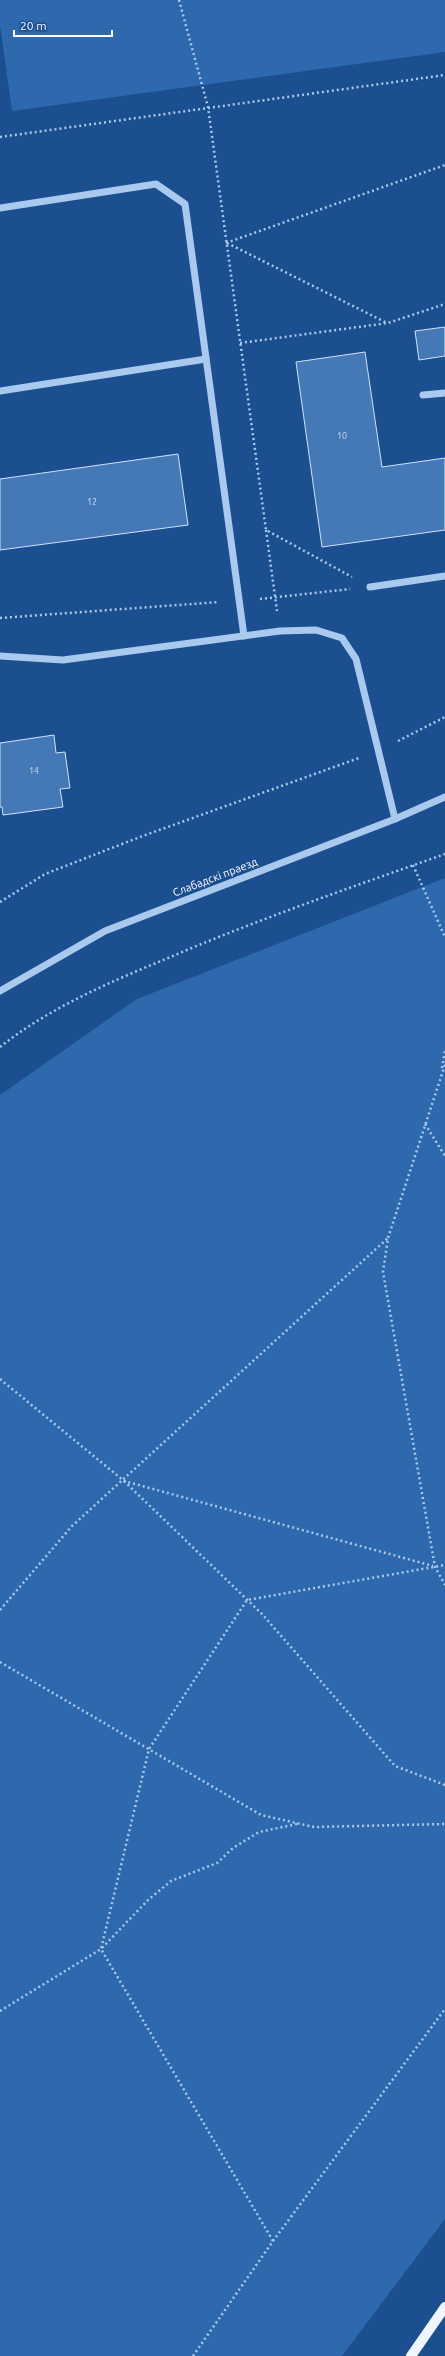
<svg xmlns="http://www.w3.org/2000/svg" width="445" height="2356" viewBox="0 0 445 2356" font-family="Ubuntu,sans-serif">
	<rect width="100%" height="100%" fill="#1b4f8f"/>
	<g fill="#2e69ad">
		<path d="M0 0H445V52L12 111 0 25Z"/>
		<path d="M445 878V2219L342 2356H0V1095L137 999Z"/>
	</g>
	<g fill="#4478b7" stroke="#cfe3fa">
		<path d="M445 327V356L419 360 415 331Z"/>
		<path d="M365 352 382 467 445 458V530L322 547 296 362Z"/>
		<path d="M178 454 188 525 0 550V479Z"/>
		<path d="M54 735 56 753 65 752 70 788 60 789 63 807 3 815 2 807H0V743Z"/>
	</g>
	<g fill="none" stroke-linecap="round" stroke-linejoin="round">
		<g stroke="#a9c9ee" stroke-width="2.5" stroke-dasharray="2 3" stroke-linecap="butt">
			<path d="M179 0 208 107 266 530 352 577"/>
			<path d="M0 137 445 75"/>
			<path d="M226 243 445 165"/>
			<path d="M227 243 387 323"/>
			<path d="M240 343 388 323 445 304"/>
			<path d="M266 530 277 611"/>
			<path d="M260 599 350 589"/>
			<path d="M0 618 219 602"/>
			<path d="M398 741 445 717"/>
			<path d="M413 865 445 937"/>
			<path d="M0 902 45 874 140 837 359 758"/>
			<path d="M0 1047C49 1008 110 982 168 958 259 919 352 887 445 854"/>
			<path d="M445 1065 388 1238 383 1272 435 1567 445 1585"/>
			<path d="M442 1068 445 1051"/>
			<path d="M425 1124 445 1156"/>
			<path d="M0 1379 124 1481 433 1566"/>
			<path d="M124 1481 262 1614 395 1766 445 1785"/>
			<path d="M0 1610 72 1526 388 1238"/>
			<path d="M0 1662 261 1815 314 1827 445 1824"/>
			<path d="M0 2011 101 1949 148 1900 171 1881 217 1863 233 1848 259 1832 297 1824"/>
			<path d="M273 2241 101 1949 149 1749 247 1600 445 1565"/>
			<path d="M193 2356 273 2241 445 2009"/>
		</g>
		<g stroke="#a9c9ee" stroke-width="7">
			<path d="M0 208 156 184 185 204 244 636"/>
			<path d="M0 391 206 359"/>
			<path d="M423 395 445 393"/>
			<path d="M370 587 445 576"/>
			<path d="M0 656 63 660 280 631 316 630 342 638 356 659 395 819"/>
			<path d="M0 991 105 931 395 819 445 797"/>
		</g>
		<path stroke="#f0f6ff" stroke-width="10" d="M411 2356 445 2307"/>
	</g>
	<g text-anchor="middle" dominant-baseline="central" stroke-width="3" stroke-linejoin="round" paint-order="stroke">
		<g font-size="9" fill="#d0dded">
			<text x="342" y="436">10</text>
			<text x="92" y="502">12</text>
			<text x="34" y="771">14</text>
		</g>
		<g font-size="11" fill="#fff" stroke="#1b4f8f">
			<text transform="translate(215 877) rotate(-21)">Слабадскі праезд</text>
		</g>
	</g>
	<path d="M14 30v6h98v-6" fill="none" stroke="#ffffff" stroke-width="2"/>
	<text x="20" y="30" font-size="12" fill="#ffffff" stroke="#1b4f8f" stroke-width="3" paint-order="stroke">20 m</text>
</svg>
